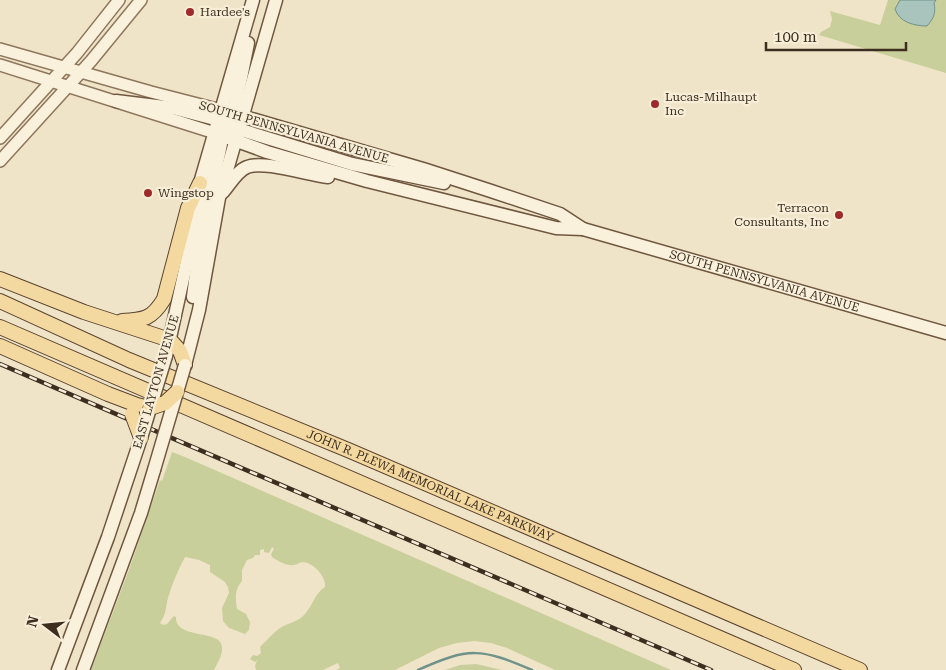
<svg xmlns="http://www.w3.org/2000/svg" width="946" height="670" viewBox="0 0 946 670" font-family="'Roboto Serif',serif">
	<rect width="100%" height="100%" fill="#f0e4c8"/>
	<g fill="#c9cf9b">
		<path d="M888 0H946V73L819 35 821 32 830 27 832 19 830 11 880 25Z"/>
		<path d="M172 452 185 457 671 670H555L507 648 491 643 474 641 457 643 439 648 395 670H336L340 668 338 663 323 670H256L255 666 257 660 255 662 250 659 253 655 257 656 261 653 260 647C266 641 273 633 280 628 288 623 298 622 304 615 313 606 314 594 325 587 326 576 313 562 302 562 298 563 295 566 290 565 285 565 276 560 272 557L271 554 274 549 272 547 269 553 264 552V549L260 550V555H255L253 558 247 560 242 570V581C235 589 235 598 237 609L246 614 250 622 249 630 245 634 229 628 223 621 222 608 229 593 228 587 225 582 210 572V565L199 560 185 557C178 570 172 584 168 598 165 610 167 612 160 623L163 625 167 624 174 616 176 617C175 640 222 629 222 647 223 655 217 664 214 670H91L130 567 160 480 162 481Z"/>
		<path d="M476 664 502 670H445L460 665Z"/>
	</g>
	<path fill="#a9c4bc" stroke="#6f938a" d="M900 0H936L934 3C936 13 934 18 927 26 914 26 899 22 895 9Z"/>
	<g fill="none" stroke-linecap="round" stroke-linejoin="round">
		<path stroke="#6f938a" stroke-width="2.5" d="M418 670C469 647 481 648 532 670"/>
		<g stroke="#8d765c" stroke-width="14">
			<g id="tertiary">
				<path d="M0 49 151 92 221 110"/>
				<path d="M0 65 215 133"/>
				<path d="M0 138 77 53 119 0"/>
				<path d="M0 161 91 61 141 0"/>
			</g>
		</g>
		<g stroke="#6f573f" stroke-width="15">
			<g id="secondary">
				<path d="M116 101 173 108 211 118 226 120"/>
				<path d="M221 110 423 169 491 191 560 214 583 229"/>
				<path d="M231 121 241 78 248 43"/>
				<path d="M231 129H238L352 164 444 183"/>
				<path id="s1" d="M215 133 267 152 367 181 556 228 583 229 946 333"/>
				<path d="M223 192C230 184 237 171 247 167 263 160 309 175 328 177"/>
				<path d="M193 297C197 262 203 228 210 194 214 172 221 152 223 130"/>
				<path d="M166 356 188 256 200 183 253 0"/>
				<path d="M185 365 199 310 219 198 276 0"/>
				<path d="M58 670 108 537 141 438"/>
				<path d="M83 670 141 513 154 470"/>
			</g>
		</g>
		<g stroke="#5b4430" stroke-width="16">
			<g id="primary">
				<path d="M0 279 84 312 170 340 180 351 185 365"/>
				<path id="s2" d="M0 301 129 360 348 450 860 670"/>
				<path d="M122 321C144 320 152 319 164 299L188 208 200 183"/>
				<path d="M0 327 794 670"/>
				<path d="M0 346 108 394 137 405 150 408"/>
			</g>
		</g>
		<use href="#tertiary" stroke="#faf1dc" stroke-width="11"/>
		<use href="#secondary" stroke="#faf1dc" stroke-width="12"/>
		<use href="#primary" stroke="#f3d9a0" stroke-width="14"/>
		<g stroke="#3d2e20" stroke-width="4.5">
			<path id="rail" d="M0 364 711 670"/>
		</g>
		<use href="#rail" stroke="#f7eed8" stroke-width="2.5" stroke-dasharray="8" stroke-linecap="butt"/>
		<g stroke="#6f573f" stroke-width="15" stroke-linecap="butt">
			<g id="secondary-bridge">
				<path d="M141 438 166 356"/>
				<path d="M154 470 185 365"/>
			</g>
		</g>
		<g stroke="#5b4430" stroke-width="16" stroke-linecap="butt">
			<g id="primary-bridge">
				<path d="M150 408 165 403 177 392"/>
				<path d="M132 414 141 438"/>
			</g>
		</g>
		<use href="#secondary-bridge" stroke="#faf1dc" stroke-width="12"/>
		<use href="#primary-bridge" stroke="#f3d9a0" stroke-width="14"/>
	</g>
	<g fill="#9e2a2b" stroke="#f7eed8" stroke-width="2">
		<circle cx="190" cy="12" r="5"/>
		<circle cx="655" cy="104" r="5"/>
		<circle cx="148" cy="193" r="5"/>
		<circle cx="839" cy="215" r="5"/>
	</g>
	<g text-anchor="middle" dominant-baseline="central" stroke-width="4.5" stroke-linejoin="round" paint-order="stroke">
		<g font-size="12" fill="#3d2e20" stroke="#f7eed8" text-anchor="start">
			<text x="200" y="12">Hardee's</text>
			<text x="665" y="97">Lucas-Milhaupt<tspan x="665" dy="14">Inc</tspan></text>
			<text x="158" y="193">Wingstop</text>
			<text x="829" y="208" text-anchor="end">Terracon<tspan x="829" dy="14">Consultants, Inc</tspan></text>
		</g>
		<g font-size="12" fill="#3d2e20" stroke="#f7eed8">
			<text transform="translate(294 132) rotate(16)">SOUTH PENNSYLVANIA AVENUE</text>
			<text stroke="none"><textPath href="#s1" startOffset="570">SOUTH PENNSYLVANIA AVENUE</textPath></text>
			<text transform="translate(156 382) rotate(-74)">EAST LAYTON AVENUE</text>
			<text stroke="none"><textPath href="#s2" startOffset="468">JOHN R. PLEWA MEMORIAL LAKE PARKWAY</textPath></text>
		</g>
	</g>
	<g transform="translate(45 625) rotate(286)" stroke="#f7eed8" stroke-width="4" paint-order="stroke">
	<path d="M0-4L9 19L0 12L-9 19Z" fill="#3d2e20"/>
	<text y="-8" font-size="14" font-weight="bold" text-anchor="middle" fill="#3d2e20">N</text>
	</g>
	<path d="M766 42v8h140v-8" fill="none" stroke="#3d2e20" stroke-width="2.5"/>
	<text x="774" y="42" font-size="15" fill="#3d2e20" stroke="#f7eed8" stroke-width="4" paint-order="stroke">100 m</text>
</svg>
